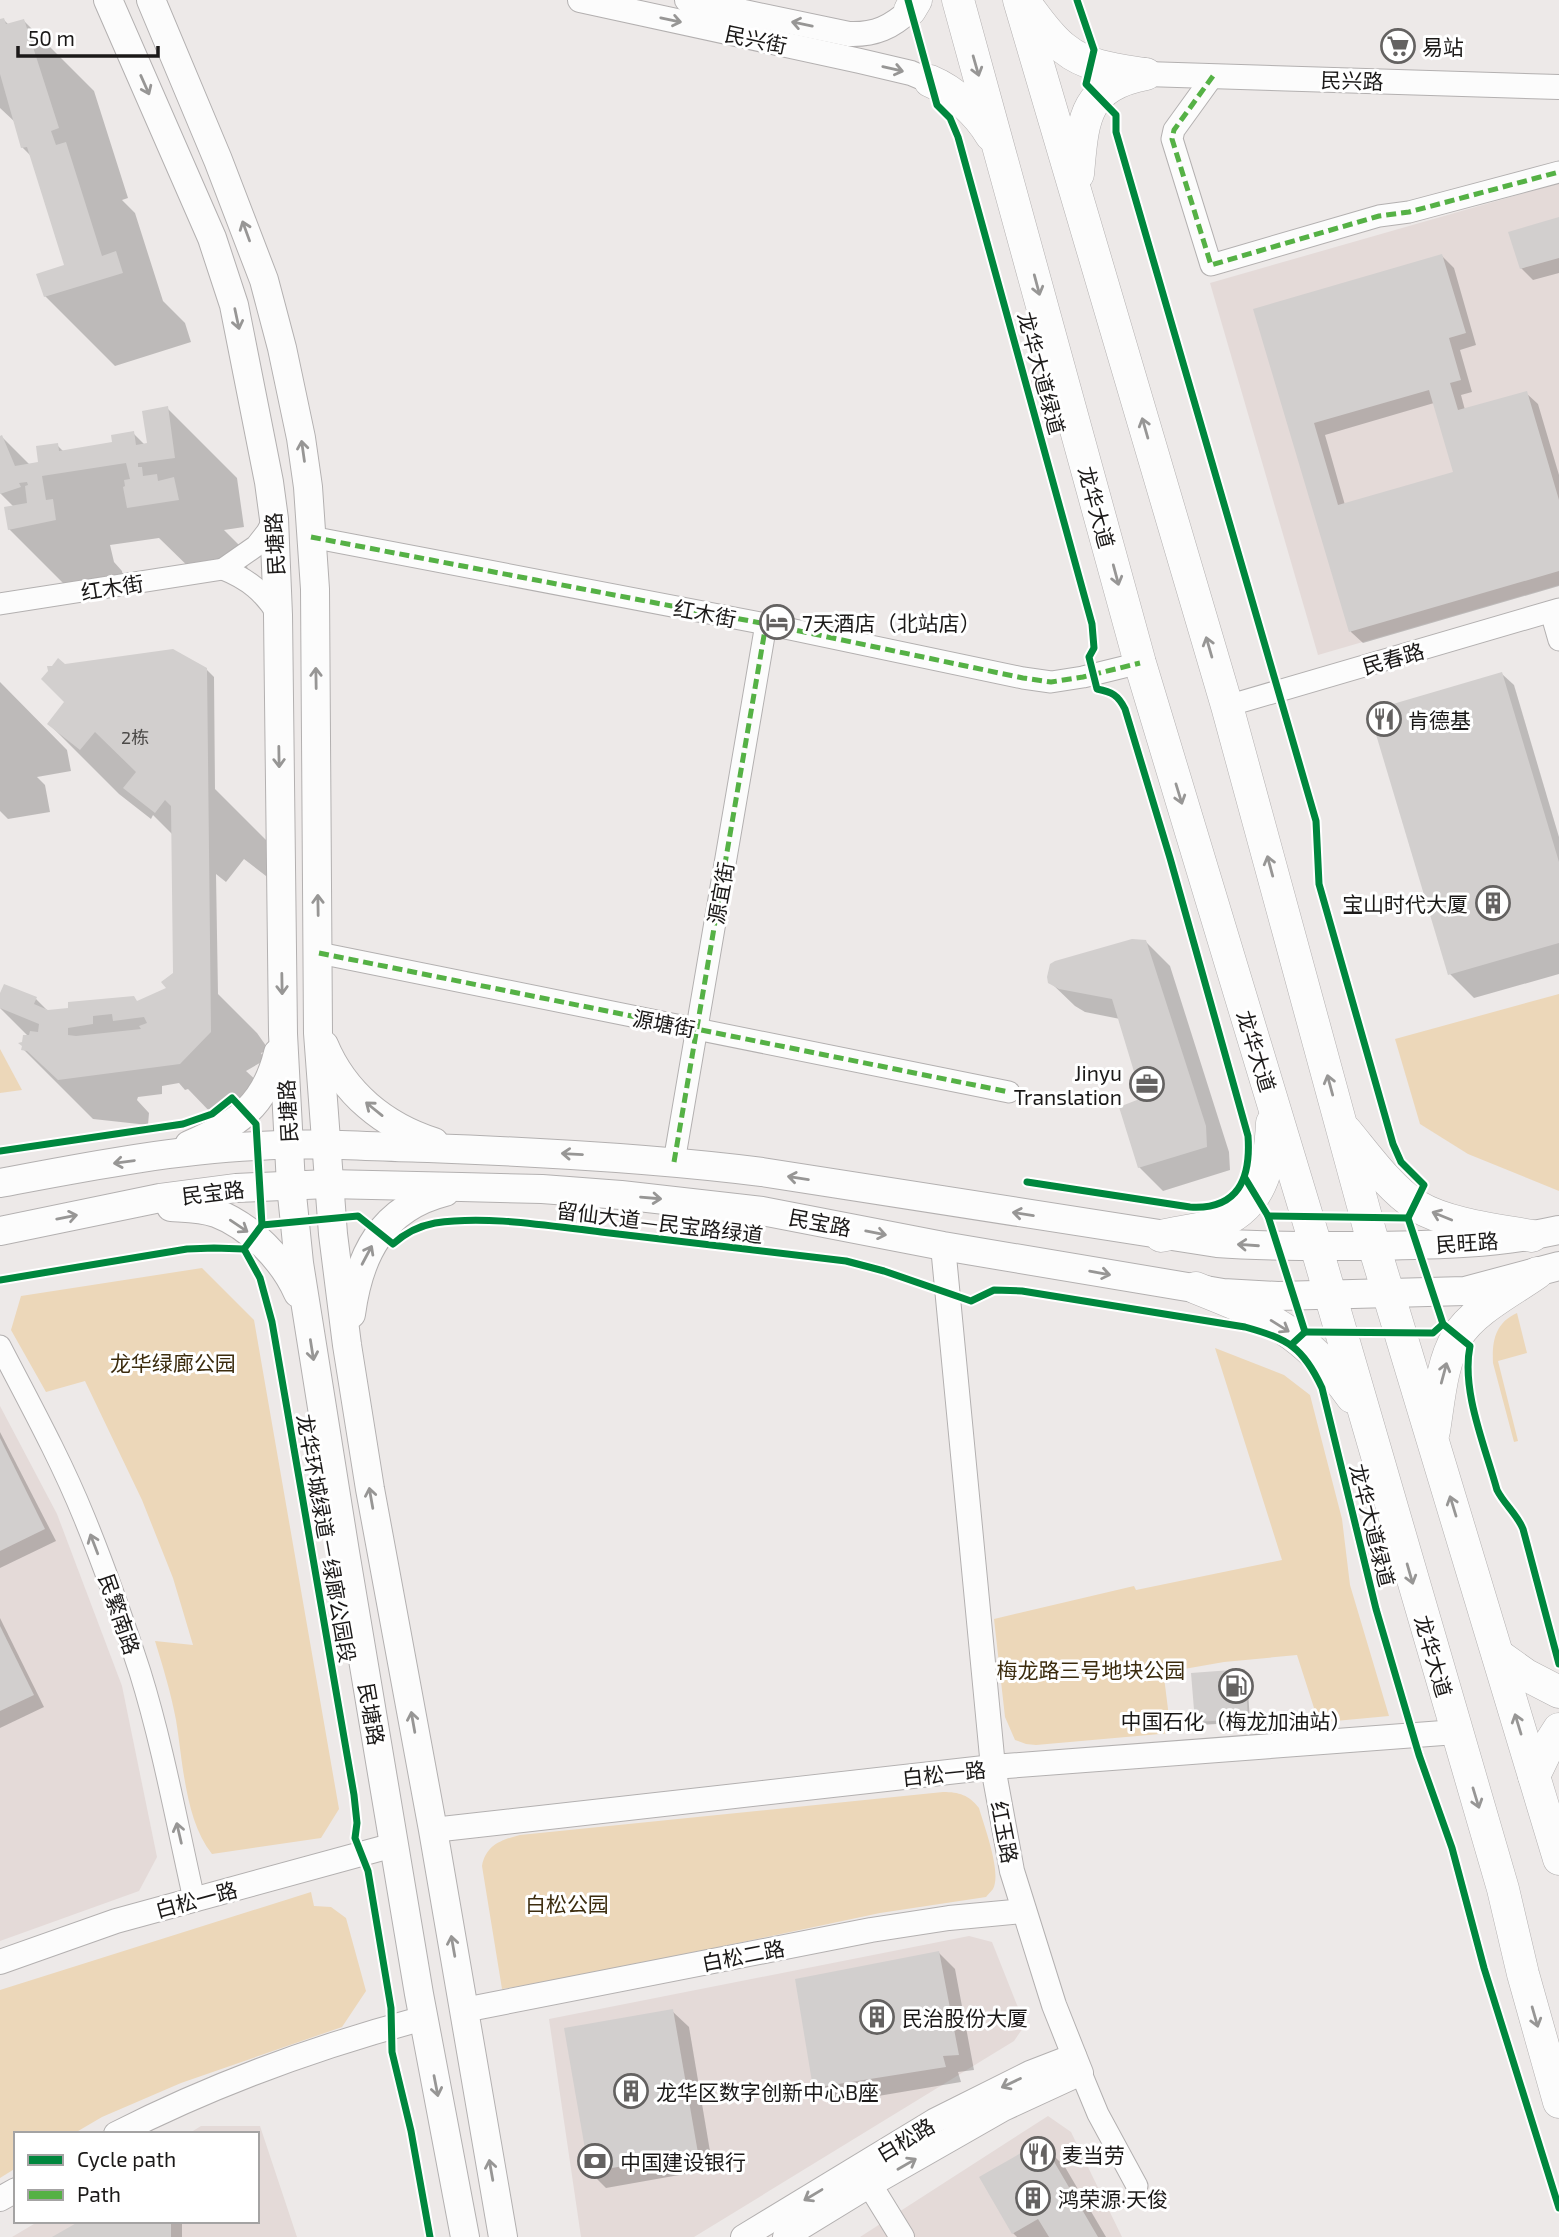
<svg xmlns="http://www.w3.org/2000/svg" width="1559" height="2237" viewBox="0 0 1559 2237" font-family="'Exo 2','Noto Sans SC',sans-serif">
	<rect width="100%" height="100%" fill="#ede9e8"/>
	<g fill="#e4dad8">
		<path d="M1559 183V585L1318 655 1210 283Z"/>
		<path d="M0 1406 57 1514 122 1686 157 1857 139 1891 0 1941Z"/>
		<path d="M969 1936 992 1942 1025 2025 1014 2041 694 2237H581L549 2019Z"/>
		<path d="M1048 2116 1071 2132 1122 2237H860Z"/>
		<path d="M201 2126H260L297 2237H12L39 2221H257V2134H188Z"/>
	</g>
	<g fill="#ecd7b9">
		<path d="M1559 994V1191L1468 1154 1420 1124 1395 1039Z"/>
		<path d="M0 1049 22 1090 0 1093Z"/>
		<path d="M202 1268 254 1320 339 1809 321 1838 212 1854C185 1820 183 1762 176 1720 171 1693 163 1667 155 1641L193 1645 173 1578 142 1500 85 1381 46 1392 11 1330 21 1296Z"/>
		<path d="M1517 1313 1527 1353 1498 1361 1518 1441 1514 1442 1493 1363C1492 1341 1495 1323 1517 1313Z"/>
		<path d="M1215 1348 1284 1375 1310 1395 1342 1519 1350 1585 1389 1716 1303 1724 1314 1708 1297 1655 1224 1662 1167 1672 1164 1677 1171 1733 1036 1745 1026 1744 1015 1740 1005 1717 994 1619 1134 1586 1136 1590 1282 1560Z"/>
		<path d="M943 1792C959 1792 969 1795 979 1808 984 1826 1002 1872 993 1889 991 1892 988 1894 986 1897L880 1913 586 1975 502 1989 482 1866C486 1845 501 1840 520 1835Z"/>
		<path d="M311 1892 314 1906 331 1907 346 1918 366 1991 342 2027 181 2083 102 2117 73 2134H16V2168L0 2178V1990Z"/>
	</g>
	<g fill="#0003" fill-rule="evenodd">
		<path d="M4 20 9 25 24 21 94 91 128 198 122 200 135 213 163 301 185 323 191 342 115 366 45 296 66 267 32 157 22 147 16 123 0 108V21Z"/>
		<path d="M1559 219V273L1533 280 1521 268Z"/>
		<path d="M1442 256 1454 268 1476 345 1460 350 1472 392 1461 395 1465 410 1526 393 1538 404 1559 475V586L1363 643 1351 632 1255 310ZM1434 403 1455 473 1345 505 1325 435Z"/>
		<path d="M167 408 237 478 244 527 224 530 243 549 248 570 199 577 159 538 110 545 114 562 122 571 125 590 79 599 9 529 14 507 0 493V438L2 437 30 465 40 463 57 445 64 452 113 443 133 433 145 445H149Z"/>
		<path d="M65 666 206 669 214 677 215 789 278 852V863L266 876 244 859 226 882 216 874 218 994 257 1033 269 1050 261 1053 265 1060 246 1071 258 1082 263 1096 214 1116 188 1089 185 1090 179 1083 162 1086V1094L138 1097 137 1100 149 1113 148 1125 93 1119 23 1049 29 1037 0 1008V997L36 999 48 1011 138 1002 168 989 175 974 173 835 153 815 151 819 119 794 49 724 66 702Z"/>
		<path d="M1502 674 1514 685 1559 837V974L1474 998 1450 974Z"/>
		<path d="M0 682 67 750 71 771 37 777 45 785 50 812 8 819 0 811Z"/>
		<path d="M1146 942 1170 966 1229 1152 1230 1170 1163 1191 1139 1167 1144 1100 1120 1019 1085 1012 1075 1006 1050 982Z"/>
		<path d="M0 1432 56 1541 0 1568Z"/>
		<path d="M0 1618 44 1707 0 1728Z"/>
		<path d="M1244 1671 1247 1674 1250 1722 1200 1725 1196 1721Z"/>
		<path d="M939 1953 955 1969 974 2070 958 2072 961 2082 831 2104 815 2087Z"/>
		<path d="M672 2011 689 2027 713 2169 606 2188 590 2172Z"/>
		<path d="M1041 2143 1065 2167 1106 2237H1017L1013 2233Z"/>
		<path d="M83 2221H182V2237H56Z"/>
	</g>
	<g fill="#d2cfce" fill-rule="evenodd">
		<path d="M4 18 6 24 24 19 59 128 51 131 56 145 66 142 102 256 116 251 123 273 44 297 36 274 64 265 27 147 21 148 0 74V19Z"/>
		<path d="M1559 217V258L1520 269 1508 232Z"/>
		<path d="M1442 254 1466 333 1449 338 1461 380 1450 383 1458 410 1527 391 1559 500V571L1349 632 1253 309ZM1429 390 1453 472 1338 505 1314 423Z"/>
		<path d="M168 406 175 458 138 463V467H142L143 476 157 474 158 481 174 477 179 500 127 508 123 487 125 486 124 480 130 479 126 463 42 476 46 500 53 499 56 520 8 530 4 507 27 503 25 486 28 485 27 482 19 483 21 487 0 494V436L2 435 15 466 38 462 36 446 58 443 59 451 112 442 111 435 134 431 136 445 147 443 142 411Z"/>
		<path d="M173 649 207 668 211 1032 180 1064 58 1080 27 1051 21 1050 22 1046 18 1043 22 1042 23 1035H29L30 1031 38 1032 39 1024 0 1008V993L4 984 37 997 34 1004 48 1010 68 1008V1002L134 996 137 1001 166 988 161 982 173 973 171 806 165 800 155 813 123 788 136 772 95 732 80 750 47 724 64 702 41 679 48 671 47 666H52L58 658 65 664ZM112 1014 113 1021 144 1017 147 1023 139 1026 141 1029 76 1036 68 1035V1028L93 1024V1016Z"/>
		<path d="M1502 672 1559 862V943L1448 975 1369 711Z"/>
		<path d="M1132 939 1146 940 1206 1126 1207 1147 1138 1168 1119 1107 1142 1098 1112 999 1059 989 1048 983 1047 977 1050 964 1055 961Z"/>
		<path d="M0 1438 45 1529 0 1551Z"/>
		<path d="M0 1626 34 1695 0 1711Z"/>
		<path d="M1245 1669 1248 1719 1195 1722 1191 1673Z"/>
		<path d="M939 1951 959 2055 943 2056 946 2067 813 2088 795 1979Z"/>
		<path d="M673 2009 698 2153 589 2172 564 2028Z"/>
		<path d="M1042 2141 1098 2237H1049L1038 2219 1012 2234 979 2177Z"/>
		<path d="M80 2221H171V2237H52Z"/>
	</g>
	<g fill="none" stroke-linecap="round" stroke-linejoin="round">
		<g stroke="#b3b0b0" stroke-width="23">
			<g id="minor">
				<path d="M1213 76 1174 130 1172 139 1211 265 1379 216 1409 212 1559 172"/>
				<path d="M311 537 766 624 1023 678 1051 682 1083 677 1140 663"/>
				<path d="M223 569C248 579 264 592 278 615"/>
				<path d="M0 604 223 569 256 546 267 532 274 519"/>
				<path d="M1551 612 1559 640"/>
				<path d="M1227 706 1559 609"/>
				<path d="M319 953 1009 1092"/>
				<path d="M674 1162 766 624"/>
				<path d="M0 1346C29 1402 60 1458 84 1517 105 1568 123 1620 140 1672 163 1746 177 1824 194 1899"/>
				<path d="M1081 2073 1098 2114 1137 2186"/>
			</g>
		</g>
		<g stroke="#b3b0b0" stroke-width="26">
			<g id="tertiary">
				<path d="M580 0 860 61 911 73 930 81"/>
				<path d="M687 0 849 34C875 35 892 27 910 10"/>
				<path d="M1146 74 1559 87"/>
				<path d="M433 1830 993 1767 1456 1732"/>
				<path d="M0 1962 116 1921 394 1845"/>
				<path d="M464 2010 871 1930 949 1918 1024 1911"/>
				<path d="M116 2134C216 2083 315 2047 424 2018"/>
				<path d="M862 2172 902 2237"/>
				<path d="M0 2199 16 2190"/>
				<path d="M743 2237 934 2121 1030 2073 1074 2056"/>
				<path d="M785 2237 870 2185 1003 2109 1081 2073 1054 2005 1012 1871 993 1767 943 1246"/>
			</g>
		</g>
		<g stroke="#b3b0b0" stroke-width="30">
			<g id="secondary">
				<path d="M108 0 212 238 234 305 269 482 274 519 278 615 283 1034 291 1185 299 1263 345 1552 419 1994 465 2237"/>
				<path d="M151 0 218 160 264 280 282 348 301 438 308 487 315 589 318 1033 333 1234 347 1345 370 1489 433 1830 503 2237"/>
				<path d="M324 1045C344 1093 384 1126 434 1142"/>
				<path d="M189 1145C237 1124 265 1107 278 1053"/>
				<path d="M0 1183C85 1167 171 1150 258 1146 315 1142 371 1147 428 1148 540 1152 651 1158 762 1172L1217 1243C1269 1247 1321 1246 1373 1246 1436 1245 1497 1244 1559 1230"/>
				<path d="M171 1207C186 1208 202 1208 216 1213 250 1226 283 1259 298 1293"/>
				<path d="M0 1231 160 1198 236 1188 328 1184 461 1187 542 1189 621 1195 762 1211 943 1246 1223 1293 1278 1296 1465 1291 1559 1266"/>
				<path d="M351 1314C359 1255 382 1208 445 1192"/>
			</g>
		</g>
		<g stroke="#b3b0b0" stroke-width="33">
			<g id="primary">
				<path d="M958 0 1140 663 1316 1246 1503 1889 1523 1974 1559 2102"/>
				<path d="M1019 0 1227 706 1374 1246 1559 1859"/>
				<path d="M1028 7C1039 21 1050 38 1065 49 1087 67 1118 70 1144 74"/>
				<path d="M910 10 916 0"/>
				<path d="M930 81C954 91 978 113 991 135"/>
				<path d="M1078 174C1083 120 1083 86 1146 74"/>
				<path d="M1346 1131C1366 1155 1390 1189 1417 1206 1446 1224 1498 1230 1532 1236"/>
				<path d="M1161 1236C1178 1232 1198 1230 1214 1225 1262 1208 1270 1167 1272 1123"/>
				<path d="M1196 1288C1269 1317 1304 1331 1352 1397"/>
				<path d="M1434 1431C1439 1401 1441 1364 1457 1337 1472 1311 1513 1290 1537 1273"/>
				<path d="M1498 1655 1526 1675 1559 1692"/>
				<path d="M1534 1776 1550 1743 1559 1729"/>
			</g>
		</g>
		<use href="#minor" stroke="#fcfcfc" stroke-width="21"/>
		<use href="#tertiary" stroke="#fcfcfc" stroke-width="24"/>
		<use href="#secondary" stroke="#fcfcfc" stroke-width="28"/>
		<use href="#primary" stroke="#fcfcfc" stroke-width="32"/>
		<g stroke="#55b145" stroke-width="5" stroke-dasharray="10 5" stroke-linecap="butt">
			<path d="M1213 76 1174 130 1172 139 1211 265 1379 216 1409 212 1559 172"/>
			<path d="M311 537 766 624 1023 678 1051 682 1083 677 1140 663"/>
			<path d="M319 953 1009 1092"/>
			<path d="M674 1162 766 624"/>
		</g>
		<g stroke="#fff" stroke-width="11">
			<g id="cycleway">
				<path d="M908 0 937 105 950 118 958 137 1092 624 1094 648 1089 657 1097 689C1112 692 1118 695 1125 709L1170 858 1248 1136C1251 1179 1238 1210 1190 1207L1027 1182"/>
				<path d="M1077 0 1094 50 1086 84 1116 115V132L1316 821 1319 884 1393 1144 1401 1162 1424 1185 1408 1218 1443 1324 1470 1346C1461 1391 1485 1446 1497 1490 1504 1504 1517 1514 1523 1529L1559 1664"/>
				<path d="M0 1151 183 1124 212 1114 232 1098 256 1124 262 1225 244 1249"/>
				<path d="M1245 1178 1268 1216 1305 1332 1292 1344"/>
				<path d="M1268 1216 1408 1218"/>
				<path d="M262 1225 358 1216 393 1244C405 1233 419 1226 435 1223 487 1215 549 1226 601 1232 683 1242 765 1251 846 1261L884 1271 971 1301 994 1290 1022 1291 1245 1327C1288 1339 1303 1347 1322 1388L1376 1609 1419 1755 1452 1848 1484 1968 1559 2208"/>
				<path d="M244 1249 260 1278 272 1322 354 1795 357 1823 355 1838 368 1871 391 2008 392 2052 411 2131 430 2237"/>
				<path d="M0 1280 187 1249 214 1248 244 1249"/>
				<path d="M1305 1332 1433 1333 1443 1324"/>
			</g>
		</g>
		<use href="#cycleway" stroke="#00873e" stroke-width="7"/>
	</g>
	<defs><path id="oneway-shaft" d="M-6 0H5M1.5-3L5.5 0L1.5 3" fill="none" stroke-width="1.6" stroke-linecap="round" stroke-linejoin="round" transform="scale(1.75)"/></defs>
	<g stroke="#979695">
		<use href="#oneway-shaft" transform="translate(671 20) rotate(12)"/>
		<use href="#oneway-shaft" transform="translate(802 24) rotate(-168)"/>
		<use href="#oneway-shaft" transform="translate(976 66) rotate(74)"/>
		<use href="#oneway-shaft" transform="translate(893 69) rotate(13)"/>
		<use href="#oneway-shaft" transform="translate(145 85) rotate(66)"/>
		<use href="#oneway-shaft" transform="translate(246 231) rotate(-110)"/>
		<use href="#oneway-shaft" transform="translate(1037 285) rotate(75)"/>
		<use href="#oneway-shaft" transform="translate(237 319) rotate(78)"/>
		<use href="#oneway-shaft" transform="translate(1145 428) rotate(-106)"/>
		<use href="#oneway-shaft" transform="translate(303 451) rotate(-98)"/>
		<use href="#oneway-shaft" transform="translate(1116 575) rotate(75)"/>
		<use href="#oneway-shaft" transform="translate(1209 647) rotate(-106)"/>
		<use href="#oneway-shaft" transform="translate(316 678) rotate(-91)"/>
		<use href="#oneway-shaft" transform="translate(279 757) rotate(89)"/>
		<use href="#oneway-shaft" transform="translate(1179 794) rotate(73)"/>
		<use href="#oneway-shaft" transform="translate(1270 866) rotate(-105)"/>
		<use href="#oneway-shaft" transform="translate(318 905) rotate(-91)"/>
		<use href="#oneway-shaft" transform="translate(282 984) rotate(89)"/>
		<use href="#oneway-shaft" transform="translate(1330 1085) rotate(-105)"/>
		<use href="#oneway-shaft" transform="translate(374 1109) rotate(-141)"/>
		<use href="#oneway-shaft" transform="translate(572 1154) rotate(-177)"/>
		<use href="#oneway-shaft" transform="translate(124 1162) rotate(172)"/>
		<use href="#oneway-shaft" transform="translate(798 1178) rotate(-171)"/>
		<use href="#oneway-shaft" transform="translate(651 1198) rotate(5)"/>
		<use href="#oneway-shaft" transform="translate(1023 1214) rotate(-171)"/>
		<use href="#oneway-shaft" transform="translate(1442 1216) rotate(-158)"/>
		<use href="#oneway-shaft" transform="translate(67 1217) rotate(-11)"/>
		<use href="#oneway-shaft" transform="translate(239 1226) rotate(34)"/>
		<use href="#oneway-shaft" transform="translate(876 1233) rotate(11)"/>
		<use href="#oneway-shaft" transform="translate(1248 1245) rotate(-176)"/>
		<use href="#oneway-shaft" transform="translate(367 1255) rotate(-62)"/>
		<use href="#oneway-shaft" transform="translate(1100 1273) rotate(10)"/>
		<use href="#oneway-shaft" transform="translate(1280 1326) rotate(32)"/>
		<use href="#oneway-shaft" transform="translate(312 1350) rotate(81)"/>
		<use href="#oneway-shaft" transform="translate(1444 1373) rotate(-75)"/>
		<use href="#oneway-shaft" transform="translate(371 1498) rotate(-100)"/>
		<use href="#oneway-shaft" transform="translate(1453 1506) rotate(-107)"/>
		<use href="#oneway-shaft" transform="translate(94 1544) rotate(-111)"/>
		<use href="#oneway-shaft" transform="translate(1410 1574) rotate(74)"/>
		<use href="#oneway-shaft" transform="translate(413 1722) rotate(-100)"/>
		<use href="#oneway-shaft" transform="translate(1518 1724) rotate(-107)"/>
		<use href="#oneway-shaft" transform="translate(1476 1798) rotate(73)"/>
		<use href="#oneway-shaft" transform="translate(179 1833) rotate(-103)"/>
		<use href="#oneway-shaft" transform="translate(453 1946) rotate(-100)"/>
		<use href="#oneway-shaft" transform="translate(1535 2017) rotate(74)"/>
		<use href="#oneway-shaft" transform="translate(1011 2083) rotate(154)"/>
		<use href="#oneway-shaft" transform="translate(436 2086) rotate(79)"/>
		<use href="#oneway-shaft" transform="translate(907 2164) rotate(-30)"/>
		<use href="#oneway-shaft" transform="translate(491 2170) rotate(-100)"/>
		<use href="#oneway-shaft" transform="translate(813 2195) rotate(149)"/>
	</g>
	<defs>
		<g id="supermarket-ring" transform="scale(1.75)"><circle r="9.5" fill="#fff" stroke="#646261" stroke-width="1.5"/><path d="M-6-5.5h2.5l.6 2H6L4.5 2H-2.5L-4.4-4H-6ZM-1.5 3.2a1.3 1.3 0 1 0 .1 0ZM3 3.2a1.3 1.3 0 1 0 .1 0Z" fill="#646261"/></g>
		<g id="hotel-ring" transform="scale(1.75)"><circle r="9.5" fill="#fff" stroke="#646261" stroke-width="1.5"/><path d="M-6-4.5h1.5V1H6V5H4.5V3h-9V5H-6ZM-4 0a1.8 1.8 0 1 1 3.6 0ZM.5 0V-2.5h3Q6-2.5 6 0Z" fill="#646261"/></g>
		<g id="restaurant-ring" transform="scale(1.75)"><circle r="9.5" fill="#fff" stroke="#646261" stroke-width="1.5"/><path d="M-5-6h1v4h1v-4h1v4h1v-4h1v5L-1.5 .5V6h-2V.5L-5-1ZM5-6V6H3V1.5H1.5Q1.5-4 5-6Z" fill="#646261"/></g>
		<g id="building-ring" transform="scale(1.75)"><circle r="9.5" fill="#fff" stroke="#646261" stroke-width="1.5"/><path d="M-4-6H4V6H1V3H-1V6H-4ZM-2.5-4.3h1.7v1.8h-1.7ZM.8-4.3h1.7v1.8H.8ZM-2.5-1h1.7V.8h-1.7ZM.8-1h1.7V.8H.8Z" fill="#646261"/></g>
		<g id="office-ring" transform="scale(1.75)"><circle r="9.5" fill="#fff" stroke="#646261" stroke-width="1.5"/><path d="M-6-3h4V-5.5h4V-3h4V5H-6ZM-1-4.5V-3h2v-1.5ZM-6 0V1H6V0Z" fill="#646261"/></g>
		<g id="fuel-ring" transform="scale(1.75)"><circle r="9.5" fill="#fff" stroke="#646261" stroke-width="1.5"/><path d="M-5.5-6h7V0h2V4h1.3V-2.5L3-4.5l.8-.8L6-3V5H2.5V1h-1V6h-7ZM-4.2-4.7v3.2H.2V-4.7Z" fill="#646261"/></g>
		<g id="bank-ring" transform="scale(1.75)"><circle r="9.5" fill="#fff" stroke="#646261" stroke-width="1.5"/><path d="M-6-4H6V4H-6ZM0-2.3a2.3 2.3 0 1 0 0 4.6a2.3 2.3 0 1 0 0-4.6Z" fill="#646261"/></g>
	</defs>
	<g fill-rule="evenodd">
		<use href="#supermarket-ring" x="1398" y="46"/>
		<use href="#hotel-ring" x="777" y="622"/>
		<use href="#restaurant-ring" x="1384" y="719"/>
		<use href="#building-ring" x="1493" y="903"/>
		<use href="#office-ring" x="1147" y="1084"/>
		<use href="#fuel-ring" x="1236" y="1686"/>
		<use href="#building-ring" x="877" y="2017"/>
		<use href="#building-ring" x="631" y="2091"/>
		<use href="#restaurant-ring" x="1038" y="2154"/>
		<use href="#bank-ring" x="595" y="2161"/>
		<use href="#building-ring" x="1033" y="2198"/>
	</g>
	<g text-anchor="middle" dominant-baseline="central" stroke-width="6" stroke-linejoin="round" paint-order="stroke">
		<g font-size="18" fill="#4c4a48">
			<text x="135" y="737">2栋</text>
		</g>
		<g font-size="21" fill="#1b1918" stroke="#fff">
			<text transform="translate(756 39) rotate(12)">民兴街</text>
			<text transform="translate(1352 80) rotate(2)">民兴路</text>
			<text transform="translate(1042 373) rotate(75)">龙华大道绿道</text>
			<text transform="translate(1097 507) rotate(75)">龙华大道</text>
			<text transform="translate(274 544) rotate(-93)">民塘路</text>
			<text transform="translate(112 587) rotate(-9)">红木街</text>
			<text transform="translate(705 613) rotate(11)">红木街</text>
			<text transform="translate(1393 658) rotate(-16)">民春路</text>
			<text transform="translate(720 893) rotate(-80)">源宜街</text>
			<text transform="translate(664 1023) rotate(11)">源塘街</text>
			<text transform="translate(1257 1051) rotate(73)">龙华大道</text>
			<text transform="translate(287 1111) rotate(-93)">民塘路</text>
			<text transform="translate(213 1192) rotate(-7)">民宝路</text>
			<text transform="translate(660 1222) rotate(7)">留仙大道—民宝路绿道</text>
			<text transform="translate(820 1222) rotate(11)">民宝路</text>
			<text transform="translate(1467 1242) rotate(-4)">民旺路</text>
			<text transform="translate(1373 1525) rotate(76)">龙华大道绿道</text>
			<text transform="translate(327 1538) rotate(80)">龙华环城绿道－绿廊公园段</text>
			<text transform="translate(120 1614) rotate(71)">民繁南路</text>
			<text transform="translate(1434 1656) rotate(74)">龙华大道</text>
			<text transform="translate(372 1714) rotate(80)">民塘路</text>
			<text transform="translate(944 1773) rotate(-6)">白松一路</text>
			<text transform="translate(1005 1832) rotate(79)">红玉路</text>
			<text transform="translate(196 1899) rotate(-15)">白松一路</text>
			<text transform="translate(743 1955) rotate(-11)">白松二路</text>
			<text transform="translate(905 2139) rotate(-31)">白松路</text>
		</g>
		<g font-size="21" fill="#1b1918" stroke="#fff" text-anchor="start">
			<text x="1422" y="46">易站</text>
			<text x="802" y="622">7天酒店（北站店）</text>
			<text x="1408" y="719">肯德基</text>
			<text x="1468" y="903" text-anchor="end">宝山时代大厦</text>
			<text x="1122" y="1072" text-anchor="end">Jinyu<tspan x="1122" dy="24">Translation</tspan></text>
			<text x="1236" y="1720" text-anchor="middle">中国石化（梅龙加油站）</text>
			<text x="902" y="2017">民治股份大厦</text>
			<text x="656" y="2091">龙华区数字创新中心B座</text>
			<text x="1062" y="2154">麦当劳</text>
			<text x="620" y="2161">中国建设银行</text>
			<text x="1058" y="2198">鸿荣源·天俊</text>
		</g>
		<g font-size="21" fill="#3c2c0e" stroke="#fff">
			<text x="173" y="1362">龙华绿廊公园</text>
			<text x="1091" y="1669">梅龙路三号地块公园</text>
			<text x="567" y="1903">白松公园</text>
		</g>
	</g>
	<rect x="14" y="2132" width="245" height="91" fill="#ffffff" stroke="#a4a3a3" stroke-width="2"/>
	<rect x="28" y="2155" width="35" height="10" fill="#00873e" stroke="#a4a3a3" stroke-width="2"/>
	<text x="77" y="2167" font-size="21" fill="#1b1918">Cycle path</text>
	<rect x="28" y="2190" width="35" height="10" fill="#55b145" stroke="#a4a3a3" stroke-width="2"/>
	<text x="77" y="2202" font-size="21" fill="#1b1918">Path</text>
	<path d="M18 46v10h140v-10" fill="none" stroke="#1b1918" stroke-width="3.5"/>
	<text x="28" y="46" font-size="21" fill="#1b1918" stroke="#ffffff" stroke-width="5" paint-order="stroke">50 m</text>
</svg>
